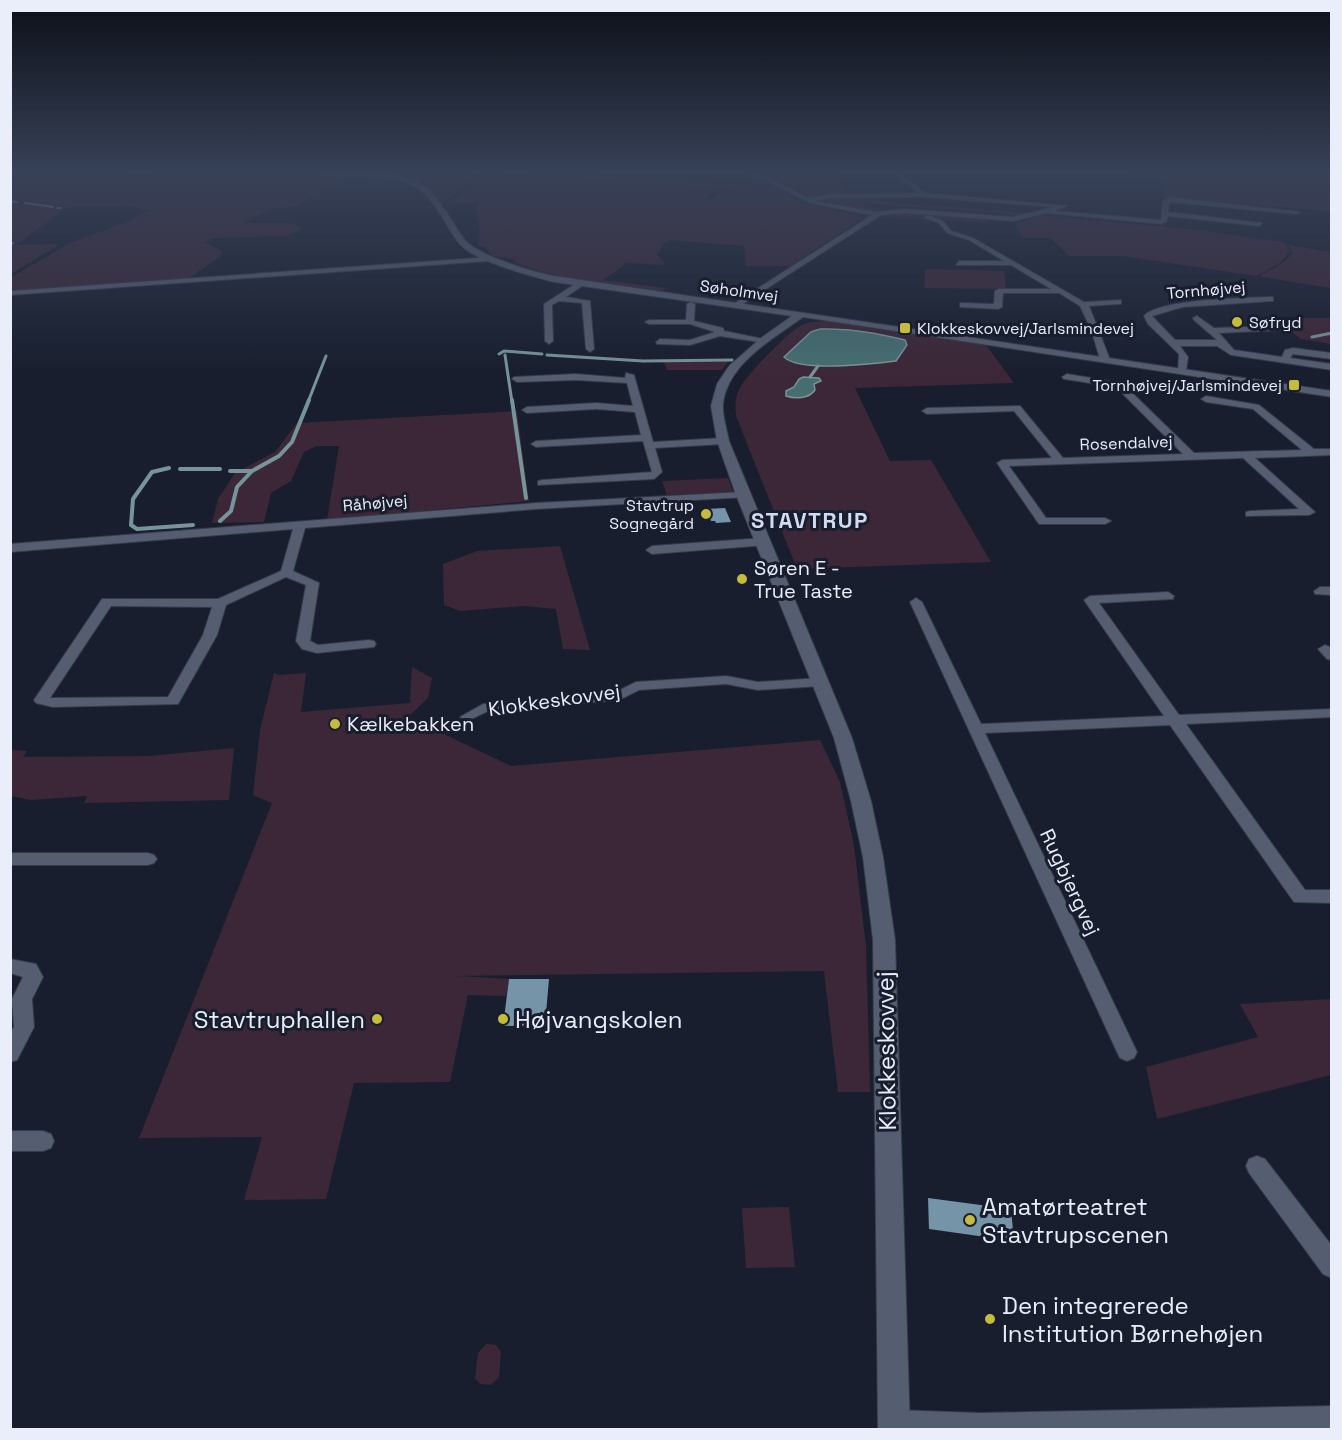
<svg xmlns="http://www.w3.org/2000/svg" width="1342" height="1440" viewBox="0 0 1342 1440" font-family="'Space Grotesk',sans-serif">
	<rect width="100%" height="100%" fill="#181e2e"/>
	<g fill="#3c2738">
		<path d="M11 173H136L128 178H147L161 173H303L353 176 293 207 271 209 243 223H291L301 228 299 232 284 236 213 238 205 242 222 251 221 256 189 278 11 291 10 278 72 242 130 221 149 210 129 206 68 207 16 245 60 244 11 274 10 181 13 180H11Z"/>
		<path d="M374 173H480L447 200 441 201 422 183Z"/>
		<path d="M487 173H562L776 187 789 196Z"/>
		<path d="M753 173H841L843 191 854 195 811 198 766 176Z"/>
		<path d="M1106 173H1331V211L1162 198 1166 180Z"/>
		<path d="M484 174 714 191 704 200H710L722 192 788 197 805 203 865 217 790 266H746L744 246 670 240 663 244 657 255 665 263 661 265 627 263 603 280 665 288 663 291C614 284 561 281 514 262L517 260 493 256 484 246H478C482 229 476 219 477 202L442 204 453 199Z"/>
		<path d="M835 197H861L906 204 1008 211 1029 214 1014 216 1008 214 863 203 861 205 883 209 876 212 822 203 814 200Z"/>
		<path d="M895 212 985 218 989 223 881 217Z"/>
		<path d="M1042 215 1198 230 1284 242 1290 251 1280 263 1256 276 1123 256H1069L1051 238H1023L1016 224Z"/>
		<path d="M1288 245 1331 252V288L1262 277 1261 275C1273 269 1285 263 1293 253Z"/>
		<path d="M925 269 1004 271 1006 289 924 288Z"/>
		<path d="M1297 318H1331V344L1301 339 1282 325 1294 324Z"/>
		<path d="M827 321 986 345 1014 383 855 388 890 461 931 460 991 562 797 569 736 416C735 405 735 397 740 388 746 375 787 334 800 326 808 321 818 322 827 321Z"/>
		<path d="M729 361 722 370H667L664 362Z"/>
		<path d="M517 411 529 501 327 520 339 446H317L304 452 291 481 271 493 264 522 212 523 218 499 235 473 275 452 297 423Z"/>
		<path d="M728 478 733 492 667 495 662 481Z"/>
		<path d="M560 546 590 650 563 649 556 609 524 606 460 611 444 605 443 564 477 551Z"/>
		<path d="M412 667 432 678 428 698 408 717 511 766 820 740 840 782 854 845 866 946 870 1092H838L824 971 458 976 509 979 506 996 468 995 450 1082 354 1083 326 1199 244 1200 262 1137 139 1138 272 803 253 795 260 730 274 673 279 675 306 673 301 712 410 703Z"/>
		<path d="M234 748 229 800 84 803 87 796 31 800 11 796V750L27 751 23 757 149 756Z"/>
		<path d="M1331 999V1075L1157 1119 1146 1067 1258 1037 1240 1004Z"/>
		<path d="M789 1207 795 1267 746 1268 742 1208Z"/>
		<path d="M486 1344 496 1345 501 1352 499 1377 491 1385 480 1384 475 1378 478 1353Z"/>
	</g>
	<g fill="#466e71" stroke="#77949a" stroke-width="1.5">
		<path d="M820 329C848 328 877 333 905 340L907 345 896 361C872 364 801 373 784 357L811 332Z"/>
		<path d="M803 377 819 378 821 381 814 384 815 390C809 399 795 399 786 396V391L794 387 799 379Z"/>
	</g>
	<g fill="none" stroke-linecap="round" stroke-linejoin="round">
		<g stroke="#77949a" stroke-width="2">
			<path d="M10 201 17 202"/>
			<path d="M25 203 53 207"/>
			<path d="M57 208H61"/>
			<path d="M10 244 13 243"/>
		</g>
		<g stroke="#77949a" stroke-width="3">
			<path d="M1312 337 1332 333"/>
			<path d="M499 354 504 351 542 354"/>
			<path d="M505 355 512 402"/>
			<path d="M547 355 643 361 732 360"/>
			<path d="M810 377 818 366"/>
			<path d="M308 402 326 356"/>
		</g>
		<g stroke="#77949a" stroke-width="4">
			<path d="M512 400 526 498"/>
			<path d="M169 468 152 472 133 499 131 525 137 529 193 525"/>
			<path d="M180 469H220"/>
			<path d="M230 471H252"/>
			<path d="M220 521 231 511 237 487 252 471 279 456 292 442 309 400"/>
		</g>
	</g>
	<g fill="#7694a8">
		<path d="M725 508 731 522 716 523 715 521H711L706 509Z"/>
		<path d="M509 979H549L545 1025 503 1026Z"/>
		<path d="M928 1198 1011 1209 1014 1241 929 1229Z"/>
	</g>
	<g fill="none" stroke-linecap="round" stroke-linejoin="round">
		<g stroke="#373a48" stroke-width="2">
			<g id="minor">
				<path d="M745 173 769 178 808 198 831 194 918 193 893 173H899L926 193 1067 206 1055 211 1161 220 1163 201 1170 197 1300 212 1297 214 1169 202 1168 212 1262 223 1260 226 1168 216 1166 222 1161 224 1047 213 1013 221 905 213 881 215 738 307H735V303L872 215 810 203 765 180ZM924 197 1054 207 1013 217 905 209 876 212 814 201 831 198Z"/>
				<path d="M927 215 943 221 951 231 973 238 1084 302 1121 300V304H1118L1089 306 1109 357 1107 361 1100 359 1091 329 1080 306 1059 293H1003L1002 307 998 309 960 307V303H963L994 304 995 291 999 289H1051L1011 265H956L959 261H1004L969 240 947 233 939 223 925 218Z"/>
				<path d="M492 257 489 261 10 295V291Z"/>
				<path d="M578 282 585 284 566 297 590 301 594 349 590 352 586 349 582 303 559 301 552 305 553 341 549 344 545 341 544 304Z"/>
				<path d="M1270 297H1273V301L1183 307 1152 316 1175 340H1217L1194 320 1193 318 1197 316 1214 328 1284 326 1285 328 1281 330 1219 333 1234 350 1282 357 1285 350 1293 348 1332 353V359L1293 354 1290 358 1332 364V370L1231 355 1217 346H1180L1188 357 1186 371 1178 373 1179 354 1148 324 1144 316C1159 299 1245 298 1270 297Z"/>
				<path d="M691 302 695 304 694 321 723 328 724 331 769 340 765 343 720 336 690 345 657 344 656 342 660 339 690 340 715 332 690 324H649L645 322 649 320H686L687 304Z"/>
				<path d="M626 373 634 375 653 442 723 438 728 441 723 444 655 448 662 472 654 479 538 485V481L542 480 652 472 643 441 536 447 531 444 536 441 641 435 635 412 596 409 527 413 522 410 527 407 596 403 633 406 627 383 576 380 517 382 512 379 514 377 576 374 625 378Z"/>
				<path d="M1067 374 1122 383 1194 453 1302 450 1253 409 1206 402 1201 399 1206 396 1259 405 1314 449H1332V455L1255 458 1315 512 1309 515 1246 516V512L1250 511 1299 509 1243 458 1009 466 1046 518H1105L1111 521 1105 524H1039L997 463 1002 460 1052 458 1014 411 927 414 922 411 927 408 1020 406 1063 458 1183 454 1116 387 1064 379 1062 377Z"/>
				<path d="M743 492 749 495 747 497 536 509 305 528 293 571 319 583 310 641 318 645 369 640 374 641 376 644 374 647 317 653 302 649 296 641 306 585 286 577 226 605 217 635 178 704 53 707 36 703 34 700 102 599H218L281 571 293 529 10 552V544L536 503ZM111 606 212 607 203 635 168 697 50 698Z"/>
				<path d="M763 538 767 539V545L652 554 646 550 652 546Z"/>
				<path d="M1320 587H1332V595L1315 594 1314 591Z"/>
				<path d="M1168 592 1174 596 1173 599 1099 603 1179 715 1332 709V717L1186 724 1305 890H1332V903L1294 902 1170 725 985 733 1137 1052 1134 1058 1127 1061 1120 1058 1117 1052 910 602 916 598 922 602 981 724 1164 716 1084 600 1090 596Z"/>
				<path d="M1325 645 1332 648V660L1327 659 1318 649Z"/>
				<path d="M726 676 758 682 821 678 828 682 821 686 758 690 726 684 639 690 619 700 486 712 467 721 460 717 483 704 616 692 636 682Z"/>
				<path d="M10 853H148L154 855 157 859 154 863 148 865H10Z"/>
				<path d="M10 959 36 964 43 977 32 999 34 1027 17 1060 10 1062V1033L14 1027 12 999 23 977 10 973Z"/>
				<path d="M10 1131H43L51 1134 54 1141 51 1148 43 1151H10Z"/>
				<path d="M1257 1156 1265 1159 1332 1246V1278L1323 1274 1249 1173 1246 1166 1249 1159Z"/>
				<path d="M1332 1406V1430H883L880 1424 884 1414 894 1410 980 1413Z"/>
			</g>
		</g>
		<g stroke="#373a48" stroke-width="2">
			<path id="tertiary" d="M315 173C344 173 388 170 416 181 437 190 452 224 465 240 478 256 534 272 554 276L1332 391V397L803 317C773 339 728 363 723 404 722 415 727 430 729 441L852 738 871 801 883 857 895 940 910 1430H878L873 940 863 857 851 801 834 738 736 495 717 441 711 406 717 384 729 366 761 338 792 316 554 282C531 276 472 261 458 242 444 223 435 198 413 185 398 176 339 176 318 175Z"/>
		</g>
		<use href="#minor" fill="#555d70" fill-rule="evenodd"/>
		<use href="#tertiary" fill="#555d70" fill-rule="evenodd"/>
	</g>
	<linearGradient id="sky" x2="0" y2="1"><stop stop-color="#0d1019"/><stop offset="0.46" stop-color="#374157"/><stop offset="1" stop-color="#374157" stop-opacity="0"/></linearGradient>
	<rect width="1342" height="374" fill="url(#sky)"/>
	<g fill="#c5bc3d" stroke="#181e2e" stroke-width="2">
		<circle cx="1237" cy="322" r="6"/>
		<rect x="899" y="322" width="12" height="12" rx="3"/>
		<rect x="1288" y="379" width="12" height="12" rx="3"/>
		<circle cx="706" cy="514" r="6"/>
		<circle cx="742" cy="579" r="6"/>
		<circle cx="335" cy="724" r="6"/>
		<circle cx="377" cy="1019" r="6"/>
		<circle cx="503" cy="1019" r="6"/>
		<circle cx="970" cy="1220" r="6"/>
		<circle cx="990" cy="1319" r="6"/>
	</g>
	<g text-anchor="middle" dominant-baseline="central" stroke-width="6" stroke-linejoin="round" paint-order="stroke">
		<g font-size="16" fill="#eaeefa" stroke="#181e2e">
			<text transform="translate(1206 290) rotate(-5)">Tornhøjvej</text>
			<text transform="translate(739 291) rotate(8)">Søholmvej</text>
			<text transform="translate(1126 443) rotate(-2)">Rosendalvej</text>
			<text transform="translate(375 503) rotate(-5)">Råhøjvej</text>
		</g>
		<g font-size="16" fill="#eaeefa" stroke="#181e2e" text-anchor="start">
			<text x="1249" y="322">Søfryd</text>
			<text x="917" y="328">Klokkeskovvej/Jarlsmindevej</text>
			<text x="1282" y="385" text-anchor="end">Tornhøjvej/Jarlsmindevej</text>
			<text x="694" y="505" text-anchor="end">Stavtrup<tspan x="694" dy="18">Sognegård</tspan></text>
		</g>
		<g font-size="20" fill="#eaeefa" stroke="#181e2e" text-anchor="start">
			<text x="754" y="568">Søren E -<tspan x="754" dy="23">True Taste</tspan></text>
			<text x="347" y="724">Kælkebakken</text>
		</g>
		<g font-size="20" fill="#eaeefa" stroke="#181e2e">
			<text transform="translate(554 700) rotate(-8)">Klokkeskovvej</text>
			<text transform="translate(1070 882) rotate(65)">Rugbjergvej</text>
		</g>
		<g font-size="22" font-weight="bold" letter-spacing="1.5" fill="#d1dbf2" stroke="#181e2e">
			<text x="810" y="520">STAVTRUP</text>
		</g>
		<g font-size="24" fill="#eaeefa" stroke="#181e2e" text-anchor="start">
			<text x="365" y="1019" text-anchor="end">Stavtruphallen</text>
			<text x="515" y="1019">Højvangskolen</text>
			<text x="982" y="1206">Amatørteatret<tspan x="982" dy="28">Stavtrupscenen</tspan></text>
			<text x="1002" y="1305">Den integrerede<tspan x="1002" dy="28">Institution Børnehøjen</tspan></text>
		</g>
		<g font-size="24" fill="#eaeefa" stroke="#181e2e">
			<text transform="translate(886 1051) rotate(-91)">Klokkeskovvej</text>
		</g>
	</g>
	<rect width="1342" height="1440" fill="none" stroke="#eaeefa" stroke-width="24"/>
</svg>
